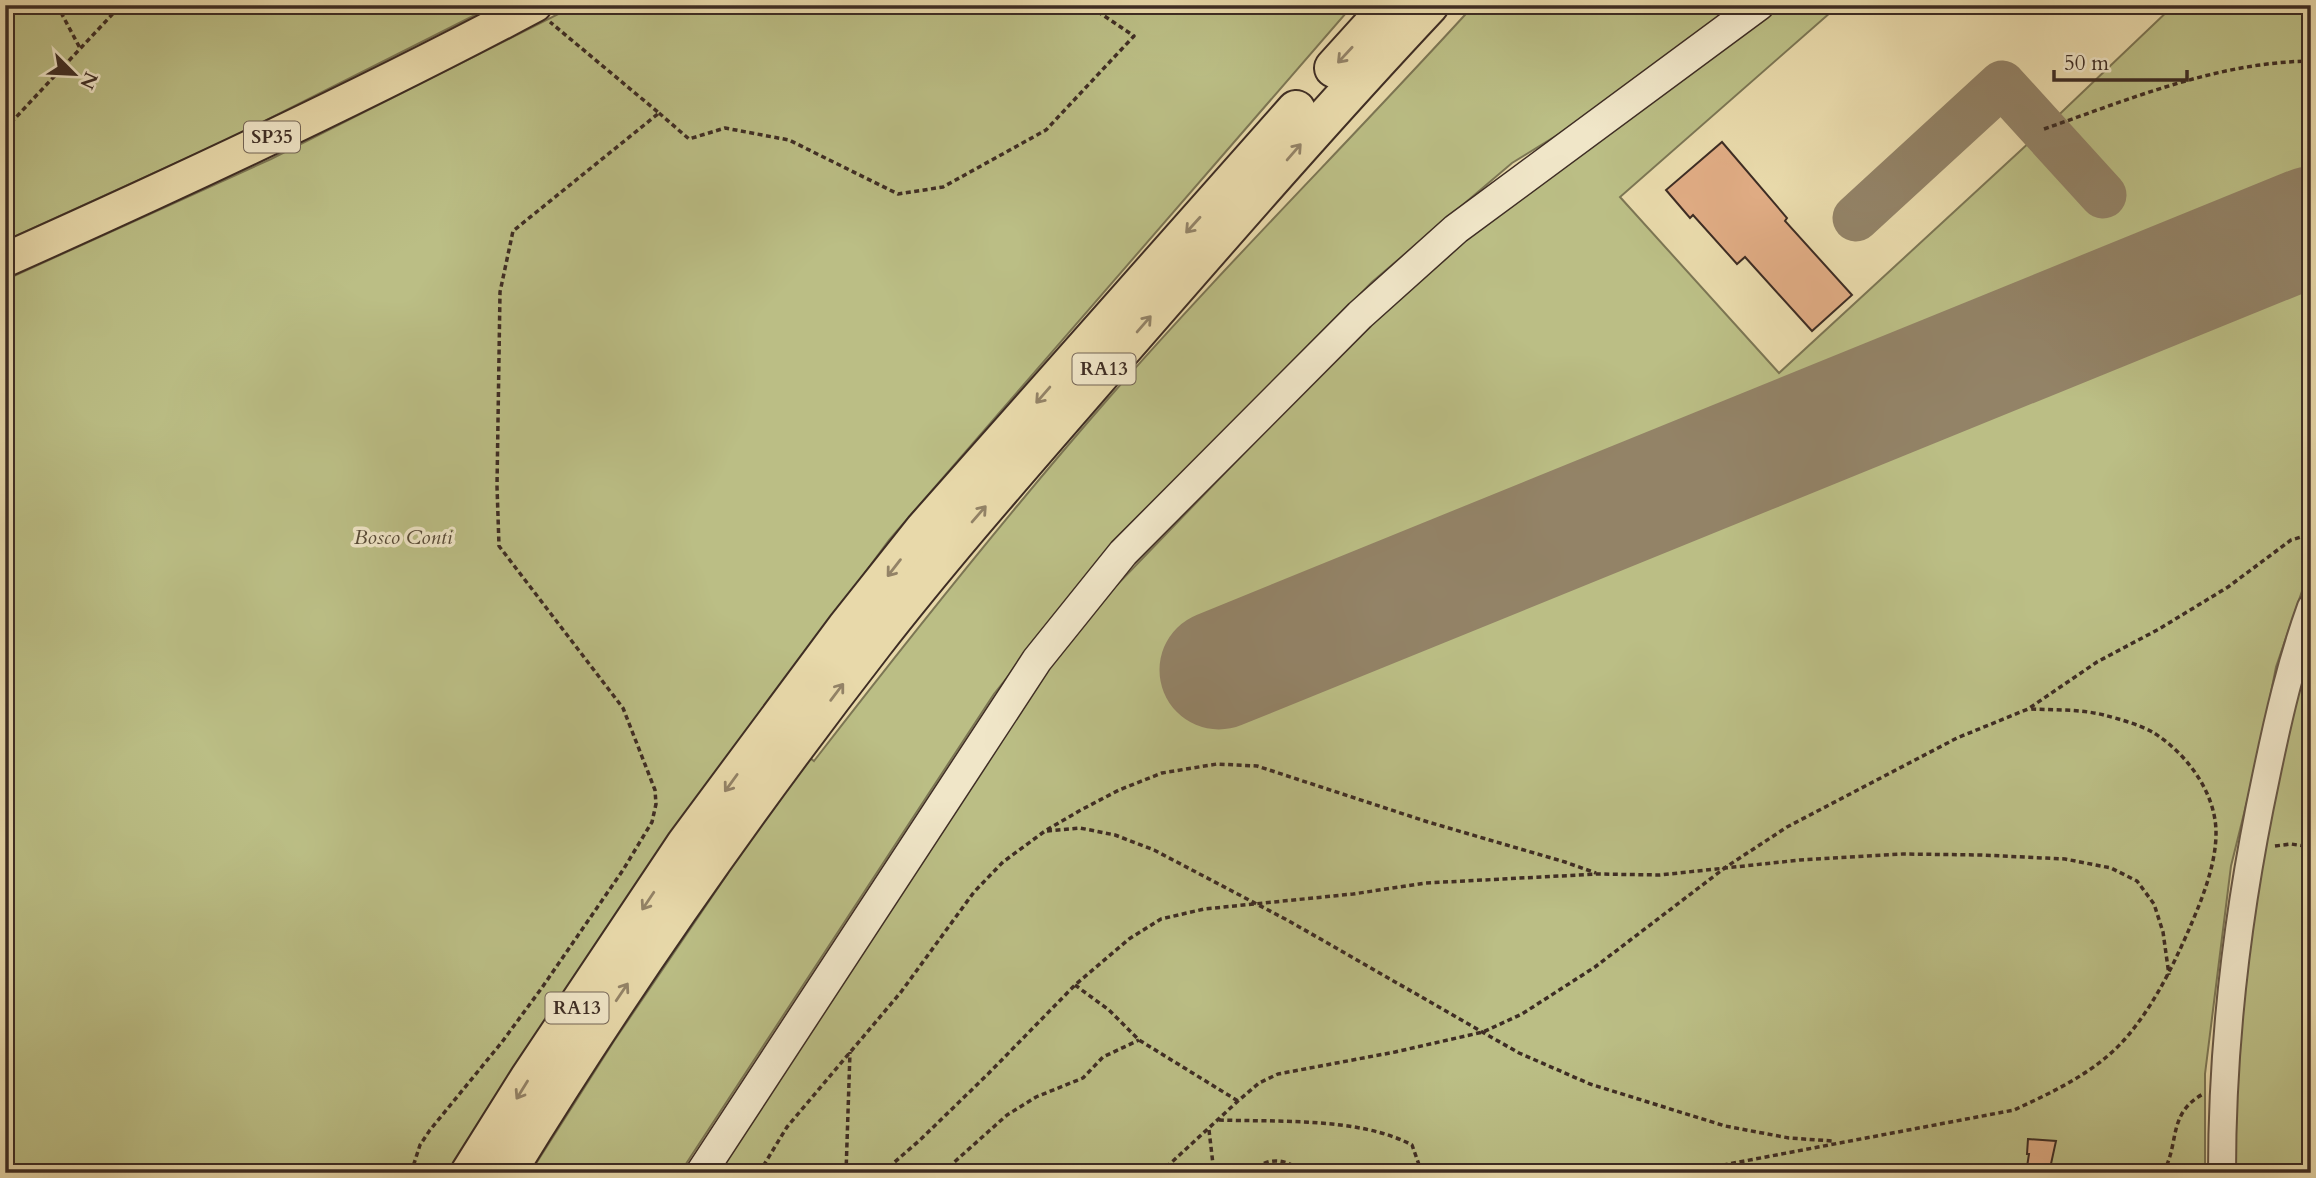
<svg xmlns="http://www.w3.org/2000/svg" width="2316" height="1178" viewBox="0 0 2316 1178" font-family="Cardo,serif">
	<rect width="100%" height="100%" fill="#e8d9aa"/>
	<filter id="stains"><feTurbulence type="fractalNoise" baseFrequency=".00286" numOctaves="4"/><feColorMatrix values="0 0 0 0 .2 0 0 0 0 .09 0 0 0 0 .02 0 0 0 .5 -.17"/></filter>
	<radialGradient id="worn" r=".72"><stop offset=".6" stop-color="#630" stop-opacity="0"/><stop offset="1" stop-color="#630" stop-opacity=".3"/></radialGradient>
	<g fill="#bbbe85" stroke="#7c7654" stroke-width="2">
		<path d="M5 5H495L231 138 5 241Z"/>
		<path d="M576 5H1353L889 540 758 718 814 761C909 638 1005 517 1107 400 1225 265 1353 138 1474 5H1737L1588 116 1512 163 1372 282 1111 547 994 694 680 1173H530L614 1041 728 873 670 839 449 1173H5V280L271 159Z"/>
		<path d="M1782 5H1839L1620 197 1779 373 2044 129 2174 5H2311V565L2276 667 2260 749 2231 866 2205 1074V1173H718L1031 688 1084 619 1252 445 1328 364 1473 233Z"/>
		<path d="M2311 641V1173H2235L2234 1073 2249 924 2271 804Z"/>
	</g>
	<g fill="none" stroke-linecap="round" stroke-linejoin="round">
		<path stroke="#938367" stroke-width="47" d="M1856 218 2002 84 2103 195"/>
		<path stroke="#938367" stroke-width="119" d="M1219 670 2311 226"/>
	</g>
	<g fill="#dfab83" stroke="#3e2d24" stroke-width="2">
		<path d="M1722 142 1787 218 1785 221 1852 295 1812 331 1745 257 1737 264 1693 215 1690 218 1666 190Z"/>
		<path d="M2028 1139 2056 1141 2049 1173H2026L2029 1154H2027Z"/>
	</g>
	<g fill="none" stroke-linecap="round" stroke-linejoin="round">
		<g stroke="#685846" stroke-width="30">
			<path id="tertiary" d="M2222 1173C2222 1039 2238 908 2266 777 2278 719 2291 662 2311 607"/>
		</g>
		<g stroke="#3e2d24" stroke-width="33">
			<path id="secondary" d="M701 1173 1037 660 1123 553 1360 315 1456 229 1759 5"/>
		</g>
		<g stroke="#3e2d24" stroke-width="37">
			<path id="primary" d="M5 260C184 180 362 97 535 5"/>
		</g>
		<g stroke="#3e2d24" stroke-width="42">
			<g id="motorway">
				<path d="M1334 68 1391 5"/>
				<path d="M470 1173 529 1079 686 844 847 627 924 530 1296 110"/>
				<path d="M506 1173C618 990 742 813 873 644 950 545 1033 452 1115 357 1218 239 1321 120 1429 5"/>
			</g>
		</g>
		<g stroke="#3e2d24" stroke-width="3.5" stroke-dasharray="5 3.5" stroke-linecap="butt">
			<path d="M57 5 81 50"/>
			<path d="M659 113 689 139 725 128 789 140 898 194 943 187 1046 130 1134 36 1088 5"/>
			<path d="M5 129 121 5"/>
			<path d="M2044 129C2130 99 2218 62 2311 61"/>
			<path d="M1047 831 1080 828 1115 835 1154 850 1289 921 1519 1053 1590 1084 1725 1126 1789 1138 1833 1141"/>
			<path d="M2275 846 2291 844 2311 847"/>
			<path d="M1075 985 1109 1010 1139 1040 1238 1101"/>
			<path d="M1219 1120C1278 1122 1359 1117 1412 1145L1422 1173"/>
			<path d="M1209 1130 1214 1173"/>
			<path d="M411 1173 420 1145 430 1130 502 1042 541 989 623 870 652 822 656 804 655 790 623 708 499 546 497 486 500 292 513 231 659 113 550 22"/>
			<path d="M759 1173 787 1127 901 992 974 892 1003 862 1045 831 1079 811 1119 790 1162 773 1217 764 1257 766 1428 822 1565 862 1596 873"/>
			<path d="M846 1173 850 1052"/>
			<path d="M882 1173 920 1140 988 1074 1075 985 1129 939 1161 919 1204 909 1353 894 1426 883 1598 874 1660 875 1800 860 1903 854 1982 855 2065 859 2111 868 2137 881 2154 904 2163 932 2169 975"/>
			<path d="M942 1173 1007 1115 1036 1097 1083 1078 1103 1057 1139 1040"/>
			<path d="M1160 1173 1238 1101 1259 1083 1278 1074 1395 1052 1483 1032 1522 1014 1595 967 1726 867 1787 827 1957 738 2028 709 2097 662 2159 629 2228 587 2291 540 2311 534"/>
			<path d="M1250 1173C1267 1156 1286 1158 1304 1173"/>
			<path d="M1681 1173 2014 1110C2053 1092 2096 1072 2125 1039 2152 1008 2170 972 2187 934 2200 904 2216 867 2216 833 2216 793 2187 754 2154 733 2141 725 2119 719 2104 715 2080 709 2054 710 2030 709"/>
			<path d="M2163 1173C2180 1143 2167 1114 2203 1094"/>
		</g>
		<use href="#tertiary" stroke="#f0e6c8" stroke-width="26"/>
		<use href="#secondary" stroke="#f0e6c8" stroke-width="30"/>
		<use href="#primary" stroke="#e8d9aa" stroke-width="33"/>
		<use href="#motorway" stroke="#e8d9aa" stroke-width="38"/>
	</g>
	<defs><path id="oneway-shaft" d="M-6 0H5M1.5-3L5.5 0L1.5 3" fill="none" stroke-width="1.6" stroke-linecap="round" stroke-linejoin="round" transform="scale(1.75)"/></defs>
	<g stroke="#938367">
		<use href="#oneway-shaft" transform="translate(1345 55) rotate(133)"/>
		<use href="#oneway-shaft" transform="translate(1294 152) rotate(-49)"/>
		<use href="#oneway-shaft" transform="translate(1193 225) rotate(132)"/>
		<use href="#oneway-shaft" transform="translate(1144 324) rotate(-49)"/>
		<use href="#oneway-shaft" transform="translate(1043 395) rotate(131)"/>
		<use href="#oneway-shaft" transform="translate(979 514) rotate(-49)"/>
		<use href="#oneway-shaft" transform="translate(894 568) rotate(128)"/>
		<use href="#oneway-shaft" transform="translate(837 692) rotate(-53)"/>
		<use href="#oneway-shaft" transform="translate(731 783) rotate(126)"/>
		<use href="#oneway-shaft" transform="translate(648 901) rotate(124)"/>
		<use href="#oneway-shaft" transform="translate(622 992) rotate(-56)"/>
		<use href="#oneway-shaft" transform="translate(522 1090) rotate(122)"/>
	</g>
	<g text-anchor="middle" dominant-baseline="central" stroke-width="7" stroke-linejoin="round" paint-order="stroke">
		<g fill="#f0e6c8" stroke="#736455" stroke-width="2">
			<rect x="244" y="121.5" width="56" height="31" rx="5"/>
			<rect x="1072.5" y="353.5" width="63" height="31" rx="5"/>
			<rect x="545.5" y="992.5" width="63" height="31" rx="5"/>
		</g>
		<g font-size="19" font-weight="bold" fill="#3e2d24">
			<text x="272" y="137">SP35</text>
			<text x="1104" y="369">RA13</text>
			<text x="577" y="1008">RA13</text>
		</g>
		<g font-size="21" font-style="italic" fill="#574a37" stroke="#f0e6c8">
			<text x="403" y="537">Bosco Conti</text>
		</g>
	</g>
	<rect width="2316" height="1178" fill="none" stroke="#e8d9aa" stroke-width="28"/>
	<rect x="7" y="7" width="2302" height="1164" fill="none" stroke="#3e2d24" stroke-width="3.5"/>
	<rect x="14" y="14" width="2288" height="1150" fill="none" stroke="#3e2d24" stroke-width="2"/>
	<g transform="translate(74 74) rotate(114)" stroke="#f0e6c8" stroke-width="5" paint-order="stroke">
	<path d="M0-5L12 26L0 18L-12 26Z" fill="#3e2d24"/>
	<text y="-10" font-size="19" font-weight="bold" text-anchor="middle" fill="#3e2d24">N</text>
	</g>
	<path d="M2054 70v10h133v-10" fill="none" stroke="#3e2d24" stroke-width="3.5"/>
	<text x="2064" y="70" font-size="21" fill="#3e2d24" stroke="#f0e6c8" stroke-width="5" paint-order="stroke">50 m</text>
	<rect width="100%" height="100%" filter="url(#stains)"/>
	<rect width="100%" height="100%" fill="url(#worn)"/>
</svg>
